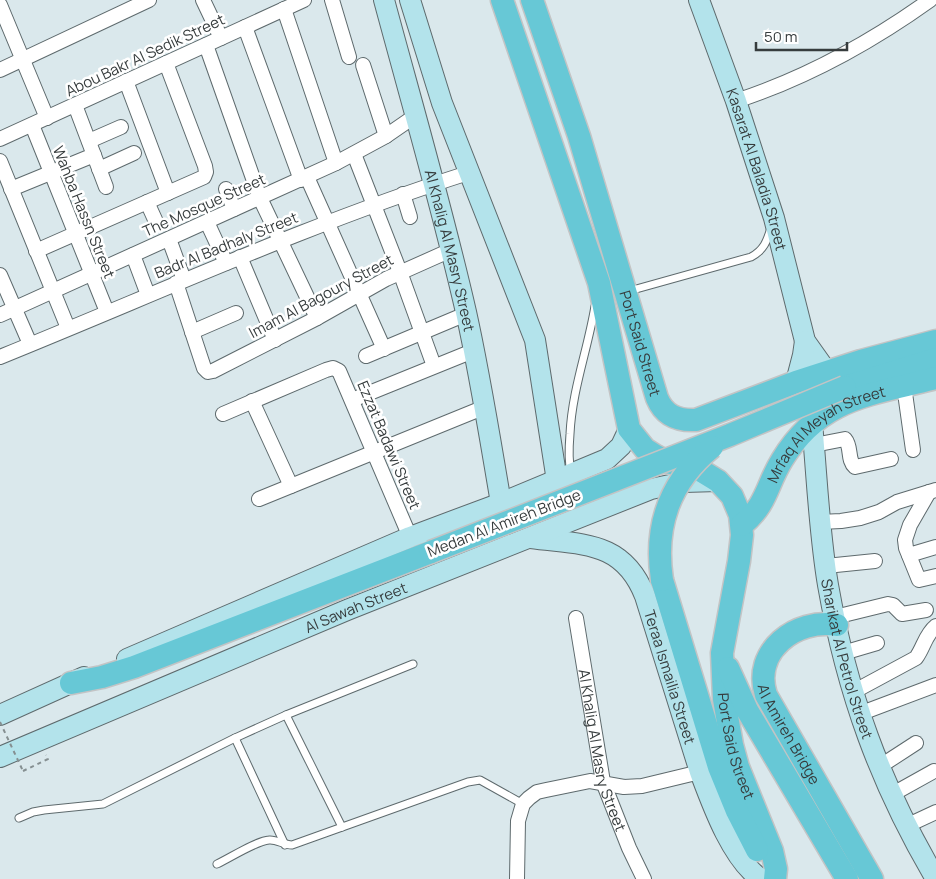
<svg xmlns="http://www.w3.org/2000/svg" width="936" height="879" viewBox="0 0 936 879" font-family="Manrope,sans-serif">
	<rect width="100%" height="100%" fill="#dae8ec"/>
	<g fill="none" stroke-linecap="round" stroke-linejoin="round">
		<g stroke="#5e6a6d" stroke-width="9">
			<g id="lane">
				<path d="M629 291 751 257C764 250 767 241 771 228"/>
				<path d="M571 472C568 460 569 446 570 434 572 390 588 349 595 306"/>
				<path d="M286 715 342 827"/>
				<path d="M235 738 285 845"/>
				<path d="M19 818 33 812 44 810 103 804 235 738 286 715 413 664"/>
				<path d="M217 864C230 858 256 841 269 840 276 839 284 845 292 845L468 782 480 780 523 804"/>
			</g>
		</g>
		<g stroke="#5e6a6d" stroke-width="16">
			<g id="street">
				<path d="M203 0 221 38"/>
				<path d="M332 0 349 57"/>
				<path d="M0 5 47 118"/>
				<path d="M284 9 336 163"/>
				<path d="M245 27 301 180"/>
				<path d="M206 45 260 198 317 318"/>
				<path d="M363 65 386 136"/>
				<path d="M0 70 149 0"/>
				<path d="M126 81 168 193"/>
				<path d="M736 101C806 78 870 43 930 0"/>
				<path d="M75 105 106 187"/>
				<path d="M32 125 107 312"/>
				<path d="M0 139 304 0"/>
				<path d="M89 141 121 127"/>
				<path d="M354 154 400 272 434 366"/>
				<path d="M0 161 68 328"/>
				<path d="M99 169 134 153"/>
				<path d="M307 177 384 349"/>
				<path d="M11 189 94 155"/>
				<path d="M226 189 234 209"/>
				<path d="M403 194 410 217"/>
				<path d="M147 202 157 224"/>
				<path d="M207 222 226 263"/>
				<path d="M169 239 184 280"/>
				<path d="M36 251 204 177 206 172 205 166 166 63"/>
				<path d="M133 255 148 295"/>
				<path d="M240 257 275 340"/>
				<path d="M0 275 30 344"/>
				<path d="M176 283 204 368 208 372 213 371 317 318 386 279 451 250"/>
				<path d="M0 315 336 163 386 136 415 116"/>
				<path d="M192 332 236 313"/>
				<path d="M366 356 466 314"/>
				<path d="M0 357C156 294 308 224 468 173"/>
				<path d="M904 386 913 450"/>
				<path d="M352 400 473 351"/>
				<path d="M252 401 291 486"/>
				<path d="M223 414 326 370 333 368 339 371 410 537"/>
				<path d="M814 445 845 439C852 447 847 460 855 467L891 459"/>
				<path d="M929 492 910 525 905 540 906 548 919 580 936 576"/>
				<path d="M259 499 485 407"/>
				<path d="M820 522 841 521 860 518 879 512 897 502 936 490"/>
				<path d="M909 555 936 547"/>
				<path d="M826 566 875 561"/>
				<path d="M835 617 888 604 893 605 902 614 926 610"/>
				<path id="s1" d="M576 618 603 782 629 848 644 879"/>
				<path d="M843 653 877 643"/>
				<path d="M853 692 916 658C924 647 925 635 936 626"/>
				<path d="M859 714 936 685"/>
				<path d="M879 767 916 743"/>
				<path d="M891 795 934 771"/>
				<path d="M906 826 936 812"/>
				<path d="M517 879 518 821 523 804 529 798 537 792 546 790 590 781 624 787 642 786 700 772"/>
			</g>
		</g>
		<g stroke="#5e6a6d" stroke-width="22">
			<g id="secondary">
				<path id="s2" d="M384 0C412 104 442 207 466 312 480 375 490 439 501 503"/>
				<path d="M410 0 442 103 535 340 557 481"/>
				<path id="s3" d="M699 0 736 101 774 218 805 341 827 372"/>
				<path d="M796 382 803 355 805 341"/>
				<path id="s4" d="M812 423C817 477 819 532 828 585 847 693 880 784 936 879"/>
				<path id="s5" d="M531 538C582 545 623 540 645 596L700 772C712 804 732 860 761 879"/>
				<path d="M127 659 410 537 501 503 607 459 621 446 629 429"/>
				<path d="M0 715 84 677"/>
				<path id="s6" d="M0 757 347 610 651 489 684 482 718 481"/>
			</g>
		</g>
		<g stroke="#c3c4c5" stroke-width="25">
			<g id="primary">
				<path id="s7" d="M502 0 599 283 629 429 645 449 656 456 667 462 700 470 718 481 732 496 740 515 742 535 739 561 722 653 724 699 732 745 738 767 772 851 776 869 775 879"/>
				<path id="s8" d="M532 0 579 136 657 398C664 415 677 421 696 420L796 382 861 361 936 341"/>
				<path d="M845 387 936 359"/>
				<path id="s9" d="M742 525C768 503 766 486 782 460 820 397 871 395 936 378"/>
				<path d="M662 580 719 767 737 811 757 850"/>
				<path id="s10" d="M837 625C796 618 752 651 766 695L872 879"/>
				<path d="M728 668 747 710 847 879"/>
				<path d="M71 683 102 677 134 667 431 552"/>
			</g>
		</g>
		<path stroke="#858f91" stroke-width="2" stroke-dasharray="4 4" stroke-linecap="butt" d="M23 771 48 759 46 755"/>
		<use href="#lane" stroke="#fff" stroke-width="7"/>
		<use href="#street" stroke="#fff" stroke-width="14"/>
		<use href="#secondary" stroke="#b3e3eb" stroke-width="20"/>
		<use href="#primary" stroke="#67c8d6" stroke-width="22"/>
		<g stroke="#c3c4c5" stroke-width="25" stroke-linecap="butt">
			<g id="primary-bridge">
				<path d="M431 552 730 435 845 387"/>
				<path d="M662 580C654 526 669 482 712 447"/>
			</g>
		</g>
		<path stroke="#858f91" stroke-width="2" stroke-dasharray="4 4" stroke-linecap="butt" d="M0 722 23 771"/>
		<use href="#primary-bridge" stroke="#67c8d6" stroke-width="22"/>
	</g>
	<g text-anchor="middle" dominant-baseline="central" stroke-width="5" stroke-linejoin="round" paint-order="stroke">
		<g font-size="15" fill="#363c3d" stroke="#fff">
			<text transform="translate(145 55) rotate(-25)">Abou Bakr Al Sedik Street</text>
			<text stroke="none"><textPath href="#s3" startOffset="179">Kasarat Al Baladia Street</textPath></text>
			<text transform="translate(204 205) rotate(-24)">The Mosque Street</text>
			<text transform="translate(84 212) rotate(68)">Wahba Hassn Street</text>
			<text transform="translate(226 245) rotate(-22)">Badr Al Badhaly Street</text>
			<text stroke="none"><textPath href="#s2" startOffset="259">Al Khalig Al Masry Street</textPath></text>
			<text transform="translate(321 296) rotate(-28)">Imam Al Bagoury Street</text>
			<text stroke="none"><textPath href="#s8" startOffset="360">Port Said Street</textPath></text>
			<text stroke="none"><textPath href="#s9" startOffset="129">Mrfaq Al Meyah Street</textPath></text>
			<text transform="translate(389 445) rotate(67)">Ezzat Badawi Street</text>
			<text transform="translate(504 523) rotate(-21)">Medan Al Amireh Bridge</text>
			<text stroke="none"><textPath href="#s6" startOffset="386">Al Sawah Street</textPath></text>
			<text stroke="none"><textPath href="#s4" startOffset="239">Sharikat Al Petrol Street</textPath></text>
			<text stroke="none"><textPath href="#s5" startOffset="222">Teraa Ismailia Street</textPath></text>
			<text stroke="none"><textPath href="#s10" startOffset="165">Al Amireh Bridge</textPath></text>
			<text stroke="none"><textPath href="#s7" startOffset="830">Port Said Street</textPath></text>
			<text stroke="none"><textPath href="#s1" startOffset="135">Al Khalig Al Masry Street</textPath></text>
		</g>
	</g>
	<path d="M756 42v8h91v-8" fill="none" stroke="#363c3d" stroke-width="2.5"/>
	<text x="764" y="42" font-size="15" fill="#363c3d" stroke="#ffffff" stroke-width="4" paint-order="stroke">50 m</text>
</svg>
